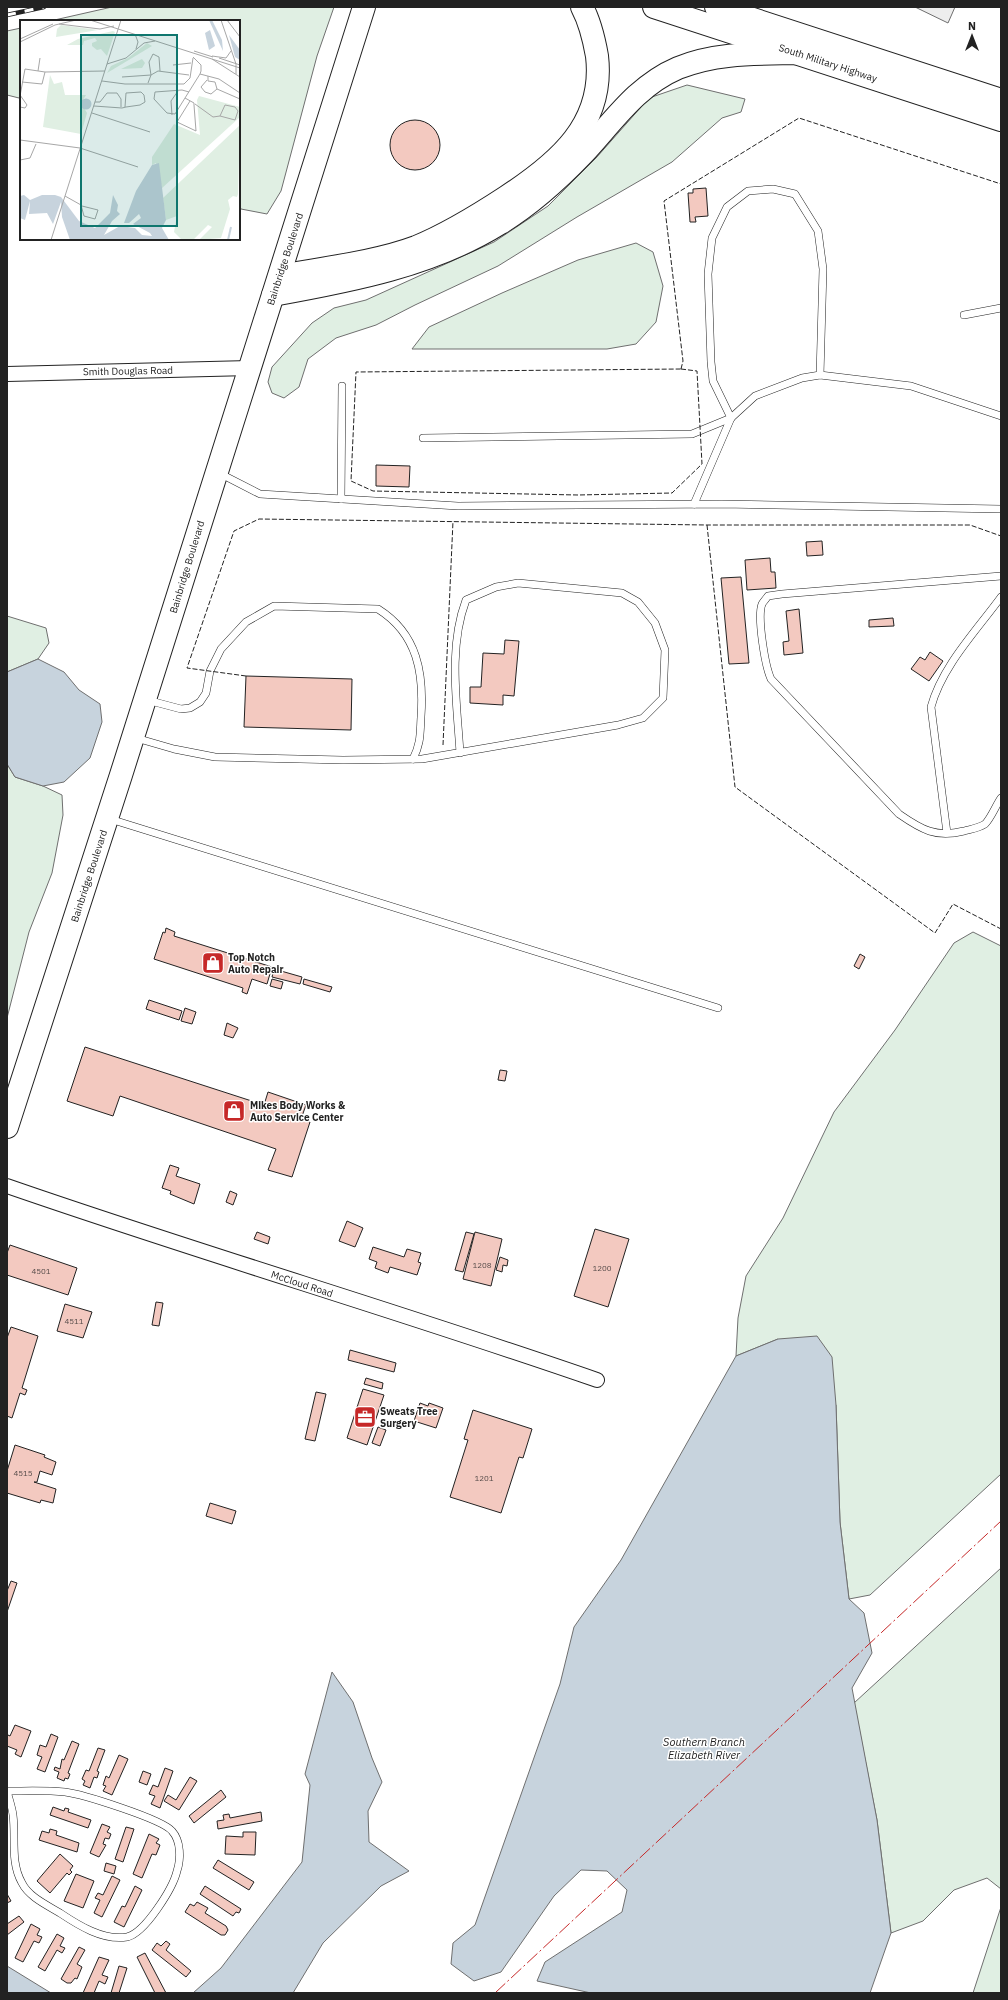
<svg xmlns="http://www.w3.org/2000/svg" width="1008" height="2000" viewBox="0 0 1008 2000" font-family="'IBM Plex Sans',sans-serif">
	<rect width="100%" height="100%" fill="#fff"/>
	<g fill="#e0efe3" stroke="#6f6f6f">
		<path d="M112 7H334L317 56 281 191 267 214 241 209 239 206V21H50Z"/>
		<path d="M21 28V95L19 98 7 95V31Z"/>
		<path d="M687 85 745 99 741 112 722 118 672 162 577 217 498 266 415 305 376 325 336 338 308 359 299 387 284 398 272 393 268 382 272 367 312 323 334 308 366 300 494 242 548 206 596 158 649 98Z"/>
		<path d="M636 243 653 252 663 286 656 322 636 344 607 349H412L429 327 502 293 578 260Z"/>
		<path d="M7 616 46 628 49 643 38 659 7 672Z"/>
		<path d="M7 764 15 777 43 786 62 795 63 815 52 873 29 932 7 1018Z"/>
		<path d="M973 932 1001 946V1474L870 1595 849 1599 840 1522 836 1405 778 1339 736 1356 738 1318 746 1276 783 1218 834 1112 895 1030 954 943Z"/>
		<path d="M1001 1568V1889L987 1878 954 1890 923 1921 891 1933 877 1820 854 1703Z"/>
		<path d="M1001 1907V1993H973Z"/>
	</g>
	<path fill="#ededed" stroke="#6f6f6f" d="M915 7H955L948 23Z"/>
	<g fill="#c7d3dd" stroke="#6f6f6f">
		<path d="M38 659 64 672 79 690 100 704 102 722 90 758 64 782 43 786 15 777 7 764V672Z"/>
		<path d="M817 1336 832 1357 836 1405 840 1522 849 1599 864 1613 872 1653 852 1688 877 1820 891 1933 870 1993H591L537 1981 545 1962 622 1912 627 1890 607 1871 581 1870 554 1896 501 1972 474 1981 451 1964 453 1943 475 1925 560 1684 574 1627 621 1560 736 1356 778 1339Z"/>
		<path d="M332 1672 353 1702 372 1758 382 1782 368 1811 369 1842 409 1871 381 1886 323 1943 293 1993H193L221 1968 302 1862 310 1785 305 1774Z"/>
		<path d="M7 1966 51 1993H7Z"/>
	</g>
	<g fill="#f3c9c0" stroke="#222">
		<circle cx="415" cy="145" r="25"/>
		<path d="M706 188 708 216 695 217 696 222H690L688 193H693V189Z"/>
		<path d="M376 465 410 466 409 487 376 486Z"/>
		<path d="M822 541 823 555 807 556 806 542Z"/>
		<path d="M770 558 771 572H775L776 588 747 590 745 560Z"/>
		<path d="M741 577 749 663 729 664 721 578Z"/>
		<path d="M799 609 803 653 784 655 783 642 789 641 786 611Z"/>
		<path d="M893 618 894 626 869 627V620Z"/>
		<path d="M505 640 519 641 514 696 503 695V705L470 703V687H481L483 653 504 654Z"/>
		<path d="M930 652 943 661 929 681 911 669 920 657 925 660Z"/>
		<path d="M246 676 352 679 351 730 244 727Z"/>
		<path d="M166 928 175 932 174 936 272 967 267 984 252 979 247 994 242 992 243 988 154 959 163 932 165 933Z"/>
		<path d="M860 954 865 957 859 969 854 966Z"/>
		<path d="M274 969 302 977 300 984 272 977Z"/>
		<path d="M272 979 283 982 281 989 270 986Z"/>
		<path d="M304 979 332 987 330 992 303 984Z"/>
		<path d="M149 1000 182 1011 179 1020 146 1009Z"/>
		<path d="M185 1008 196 1012 192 1024 181 1021Z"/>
		<path d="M227 1023 238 1028 233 1038 224 1035Z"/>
		<path d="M85 1047 264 1105 268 1092 306 1105 301 1119 310 1122 292 1177 268 1170 276 1149 120 1096 113 1116 67 1101Z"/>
		<path d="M500 1070 507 1071 505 1081 498 1080Z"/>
		<path d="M170 1165 179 1168 176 1176 200 1184 194 1204 170 1194 171 1191 162 1188Z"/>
		<path d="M230 1191 237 1194 233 1205 226 1202Z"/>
		<path d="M347 1221 363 1228 355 1247 339 1241Z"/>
		<path d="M595 1229 629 1239 608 1307 574 1296Z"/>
		<path d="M257 1232 270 1237 268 1244 254 1239Z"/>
		<path d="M466 1232 474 1234 463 1272 455 1270Z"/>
		<path d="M475 1232 502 1239 491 1286 463 1279Z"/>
		<path d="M10 1245 77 1268 68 1295 7 1275V1253Z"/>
		<path d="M373 1247 404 1257 407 1249 421 1253 418 1262 421 1263 417 1275 390 1267 388 1273 375 1268 377 1262 369 1259Z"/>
		<path d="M500 1257 508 1260 507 1266 503 1265 502 1272 496 1270Z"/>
		<path d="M156 1302 163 1303 159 1326 152 1325Z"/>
		<path d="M65 1304 92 1312 83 1338 57 1331Z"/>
		<path d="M11 1327 38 1336 22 1388 27 1390 25 1395 20 1393 12 1418 7 1416V1338Z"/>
		<path d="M350 1350 396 1363 394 1372 348 1360Z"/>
		<path d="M366 1378 383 1383 382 1389 364 1384Z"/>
		<path d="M363 1389 384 1395 367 1445 347 1438Z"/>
		<path d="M316 1392 326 1394 315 1441 305 1439Z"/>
		<path d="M420 1403 428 1406 429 1403 443 1408 436 1428 414 1421Z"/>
		<path d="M473 1410 532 1429 523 1458 519 1457 501 1513 450 1497 468 1440 464 1439Z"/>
		<path d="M378 1427 386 1430 380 1446 372 1443Z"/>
		<path d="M15 1445 45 1455 44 1457 56 1462 52 1475 40 1471 37 1482H34L56 1489 53 1503 41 1500 40 1503 7 1493V1471Z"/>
		<path d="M210 1503 236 1511 232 1524 206 1516Z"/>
		<path d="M11 1581 17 1583 7 1612V1591Z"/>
		<path d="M15 1725 31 1731 21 1757 15 1754 17 1750 7 1746V1737L8 1735 10 1736Z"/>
		<path d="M51 1734 58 1737 45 1772 37 1769 42 1757 37 1755 40 1745 46 1747Z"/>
		<path d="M72 1741 79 1744 68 1773 70 1774 68 1779 65 1778 64 1781 57 1778 59 1772 54 1770 55 1767 60 1769 62 1759 64 1760Z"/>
		<path d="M98 1748 105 1750 97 1771 99 1772 97 1778 94 1777 90 1788 83 1785 85 1781 82 1779 86 1770 89 1771Z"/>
		<path d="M119 1755 128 1759 112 1795 103 1791 106 1786 103 1785 106 1776 109 1778Z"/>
		<path d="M165 1768 173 1771 160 1808 151 1804 155 1796 149 1794 153 1785 158 1787Z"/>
		<path d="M143 1771 151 1774 147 1785 139 1782Z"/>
		<path d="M190 1777 197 1781 179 1810 164 1801 168 1795 176 1800Z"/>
		<path d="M221 1790 226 1797 194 1823 189 1816Z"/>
		<path d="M53 1807 64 1811 65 1808 69 1809 68 1812 91 1820 88 1828 50 1815Z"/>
		<path d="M261 1812 262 1821 218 1829 217 1821 224 1820 223 1815 229 1814 230 1818Z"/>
		<path d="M102 1824 110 1827 107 1832 111 1834 109 1839 105 1838 103 1844 106 1845 99 1857 90 1853Z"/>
		<path d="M126 1827 134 1829 123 1862 115 1859Z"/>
		<path d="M50 1829 57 1831 56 1835 79 1843 77 1852 39 1840 42 1831 49 1833Z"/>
		<path d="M243 1832H256L255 1855 225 1854 226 1836 243 1837Z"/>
		<path d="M149 1834 159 1839 156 1843 160 1845 156 1855 152 1854 142 1878 133 1874Z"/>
		<path d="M60 1854 73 1866 70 1870 72 1872 69 1875 67 1873 50 1893 37 1881Z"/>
		<path d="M218 1860 254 1882 249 1890 213 1868Z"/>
		<path d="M106 1863 116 1866 114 1874 104 1871Z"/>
		<path d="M76 1874 94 1881 83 1908 64 1901Z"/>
		<path d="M112 1876 120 1880 102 1917 94 1913 100 1900 95 1898 98 1893 103 1895Z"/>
		<path d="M135 1886 142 1890 124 1927 114 1922 122 1906 125 1907Z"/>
		<path d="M205 1886 241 1909 239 1913 236 1912 233 1916 200 1894Z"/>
		<path d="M7 1894 11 1901 7 1903Z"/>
		<path d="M197 1902 208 1908 205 1913 226 1926 228 1930 225 1935H221L185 1912 190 1904 194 1906Z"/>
		<path d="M19 1916 24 1922 7 1935V1924Z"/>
		<path d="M31 1924 40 1929 37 1935 42 1937 39 1943 34 1941 23 1962 15 1958Z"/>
		<path d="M57 1934 64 1938 60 1946 65 1948 62 1953 57 1950 45 1971 38 1967Z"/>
		<path d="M166 1941 170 1944 166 1950 191 1971 186 1977 152 1950 157 1943 161 1946Z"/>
		<path d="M79 1947 85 1950 77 1964 82 1967 77 1979 75 1978 71 1983H67L61 1979Z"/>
		<path d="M145 1953 166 1993H155L137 1957Z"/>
		<path d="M99 1957 109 1960 102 1975 108 1977 105 1984 99 1981 94 1993H83Z"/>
		<path d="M119 1966 127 1968 119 1993H111Z"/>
	</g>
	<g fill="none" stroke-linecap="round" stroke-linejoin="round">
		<g stroke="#222" stroke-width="8">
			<g id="service">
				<path d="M964 315 1001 308"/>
				<path d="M423 438 692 434 731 418 713 381 711 362 708 274 712 238 727 207 748 191 773 189 795 194 818 231 823 269 820 375"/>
				<path d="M219 473 260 494 458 506 722 504 1001 509"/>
				<path d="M341 499 342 386"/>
				<path d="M694 504 731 418 755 396 802 378 820 375 911 386 1001 416"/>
				<path d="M1001 576 782 594 768 596C766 599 763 602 762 604 757 617 765 666 771 679L899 814C922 830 936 838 964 831 971 829 979 828 985 824 991 818 996 805 1001 798"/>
				<path d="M147 700 181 709 190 708 200 702 206 693 210 671 221 649 246 622 274 606 378 609C418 634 424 674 421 717 420 734 421 743 413 759"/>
				<path d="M136 738 174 749 215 757 343 760 422 759 618 725 643 718 663 698 665 650 655 623 638 602 622 593 518 583 496 587 466 600C448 648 457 703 460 753"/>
				<path d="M110 819 718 1008"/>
				<path d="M947 833 931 707C942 666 977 630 1001 597"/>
				<path d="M7 1791C26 1791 46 1790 65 1792 82 1794 162 1819 172 1831 181 1841 181 1859 177 1871 173 1888 145 1933 127 1937 103 1941 78 1925 60 1913 47 1905 29 1897 22 1883 10 1862 16 1838 13 1815 12 1807 9 1799 7 1791Z"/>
			</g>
		</g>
		<g stroke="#222" stroke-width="16">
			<g id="minor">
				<path d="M7 374 250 368"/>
				<path d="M7 1186C203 1254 401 1312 597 1380"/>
			</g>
		</g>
		<g stroke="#222" stroke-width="24">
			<g id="primary">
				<path d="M654 7 1001 120"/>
				<path d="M716 7 1001 100"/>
				<path d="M280 276C323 268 376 262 416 247 448 234 477 216 506 197 558 163 605 124 597 56 594 39 590 22 582 7"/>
				<path d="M273 295C351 281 431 266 499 224 529 206 559 179 583 154 613 122 636 86 678 68 717 52 759 54 800 53"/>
				<path d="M7 1127 121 775 364 7"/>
			</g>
		</g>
		<use href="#service" stroke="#fff" stroke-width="7"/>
		<use href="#minor" stroke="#fff" stroke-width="14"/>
		<use href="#primary" stroke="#fff" stroke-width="22"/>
		<g stroke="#222" stroke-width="4.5">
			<path id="rail" d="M7 15 44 7"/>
		</g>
		<use href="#rail" stroke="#fff" stroke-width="3" stroke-dasharray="9" stroke-linecap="butt"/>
		<g stroke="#222" stroke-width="1" stroke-dasharray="5 2" stroke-linecap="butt">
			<path d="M681 369 697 371 702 464 672 493 578 495 373 491 351 481 356 372Z"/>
			<path d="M681 369 683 361 664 201 799 118 1001 184"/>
			<path d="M707 525 735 787 935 933 953 904 1001 929"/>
			<path d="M246 676 187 668 234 531 259 519 707 525H970L1001 536"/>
			<path d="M443 745 453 521"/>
		</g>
		<path stroke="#c62828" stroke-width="1" stroke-dasharray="14 3 2 3" stroke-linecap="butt" d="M495 1993 1001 1521"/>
	</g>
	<defs>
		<g id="shop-square" transform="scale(1.15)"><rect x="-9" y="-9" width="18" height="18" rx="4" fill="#c62828" stroke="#fff"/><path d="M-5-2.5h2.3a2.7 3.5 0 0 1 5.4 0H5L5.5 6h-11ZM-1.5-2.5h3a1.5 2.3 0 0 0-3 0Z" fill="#fff"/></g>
		<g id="office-square" transform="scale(1.15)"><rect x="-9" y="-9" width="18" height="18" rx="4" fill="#c62828" stroke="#fff"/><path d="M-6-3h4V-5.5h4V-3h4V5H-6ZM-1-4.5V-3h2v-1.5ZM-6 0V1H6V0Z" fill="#fff"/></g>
	</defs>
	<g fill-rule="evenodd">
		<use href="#shop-square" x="213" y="963"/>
		<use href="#shop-square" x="234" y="1111"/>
		<use href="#office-square" x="365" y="1417"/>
	</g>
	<g text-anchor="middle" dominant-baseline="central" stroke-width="3" stroke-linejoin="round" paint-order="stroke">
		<g font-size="8" fill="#564c4a">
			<text x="482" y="1265">1208</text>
			<text x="602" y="1268">1200</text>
			<text x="41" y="1271">4501</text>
			<text x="74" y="1321">4511</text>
			<text x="23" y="1473">4515</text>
			<text x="484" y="1478">1201</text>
		</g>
		<g font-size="10" fill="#222" stroke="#fff">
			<text transform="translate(828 63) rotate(18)">South Military Highway</text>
			<text transform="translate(285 259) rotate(-72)">Bainbridge Boulevard</text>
			<text transform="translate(128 371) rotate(-1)">Smith Douglas Road</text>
			<text transform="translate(187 567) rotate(-73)">Bainbridge Boulevard</text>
			<text transform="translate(89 876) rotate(-72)">Bainbridge Boulevard</text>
			<text transform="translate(302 1284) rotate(18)">McCloud Road</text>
		</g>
		<g font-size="10" font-weight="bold" fill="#222" stroke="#fff" text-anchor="start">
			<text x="228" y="957">Top Notch<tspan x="228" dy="12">Auto Repair</tspan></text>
			<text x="250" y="1105">Mikes Body Works &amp;<tspan x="250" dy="12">Auto Service Center</tspan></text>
			<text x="380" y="1411">Sweats Tree<tspan x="380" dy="12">Surgery</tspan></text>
		</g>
		<g font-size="11" font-style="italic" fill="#222" stroke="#fff">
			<text x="704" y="1742">Southern Branch<tspan x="704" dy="13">Elizabeth River</tspan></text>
		</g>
	</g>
	<g transform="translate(20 20)">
		<rect width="220" height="220" fill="#fff"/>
		<path d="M41 5 78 10 36 17 37 9ZM93 11 95 12 87 36 81 29 77 30 72 26V23L77 21 75 18 64 21 63 25H47L58 19ZM127 23 132 26 87 53 91 46 108 38ZM122 39 125 43 122 48 101 49ZM30 55 34 64 42 62 45 75H66L61 83 67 93 61 114 23 107ZM179 76 220 87V97L142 168 136 143 132 145V137L154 104 180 115 177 80ZM220 105 218 174 217 177 213 176 208 180 210 189 201 218 179 220 192 207 188 205 173 220H162L154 212 157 196 146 200 143 178Z" fill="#e0efe3"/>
		<path d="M189 0H192L202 20 203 31ZM190 10 195 26 189 30 185 13ZM209 15 220 30V40L215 37ZM60.5 84a5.5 5.5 0 1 1 11 0a5.5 5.5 0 1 1-11 0ZM139 143 146 200 142 208 149 220H50L42 197 41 182 33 204 27 193 9 194 10 181 5 200 0 198V176L4 175 10 180 22 175H35L41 177 59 201 75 208 90 193 93 175 98 185 97 191 100 194 92 201 84 215 100 206 115 208 122 215 132 216 130 213 113 204 121 198 119 194 109 203H104L116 171 132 145Z" fill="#c7d3dd"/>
		<path fill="none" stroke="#c7d3dd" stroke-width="2" d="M208 220 211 207"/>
		<path fill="none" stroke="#a7a7a7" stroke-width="1" d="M70 0 220 48M201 0 216 44V54M207 0 220 17M39 4 80 9 94 6M115 14 118 22 116 29M0 19 33 4M0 22 35 5 56 0M174 31 193 37M192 36 206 38 211 31M199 38 220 45M192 39 220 57M87 44 106 38 124 23 135 21M153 45 171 43M18 51 20 38M180 54 199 59 220 73M188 56V61L195 62M102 57 131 55 129 42 133 34 139 37 140 51M187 60 181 67 185 72 191 74 197 69 195 62M82 61 105 64H164L170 58 173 38M2 62 22 64 25 52M128 63 131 55 138 51 169 55M197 69 220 79M169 72 162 70 135 72 134 79 147 93 155 94 180 54 181 51V45L173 37M0 76 5 49 25 52 85 51M165 78 174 83V85L176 111 157 102 170 81M75 82H80L87 73H97L101 79V87M175 84 193 97 200 96 205 85 215 87 218 91 215 100 200 96M74 86 102 88 106 87 120 85 125 82 124 75 121 72 106 73 105 87M0 87 5 88 7 85 0 75M72 93 130 112M152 95 151 81 158 71M0 120 60 128 118 147M0 140 10 138 16 124M45 176 61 185 64 196 75 199 78 190 62 186M31 220 101 0"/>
		<path fill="#0f766e" fill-opacity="0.15" stroke="#0f766e" stroke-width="2" d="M61 15H157V206H61Z"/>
		<rect width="220" height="220" fill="none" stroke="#222" stroke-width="2"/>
	</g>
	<rect width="1008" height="2000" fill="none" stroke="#222222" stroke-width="16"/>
	<g transform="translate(972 36)" stroke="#ffffff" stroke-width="3" paint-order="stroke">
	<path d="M0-3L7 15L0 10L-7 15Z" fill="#222222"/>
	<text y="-6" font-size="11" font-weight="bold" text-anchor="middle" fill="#222222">N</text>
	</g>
</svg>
